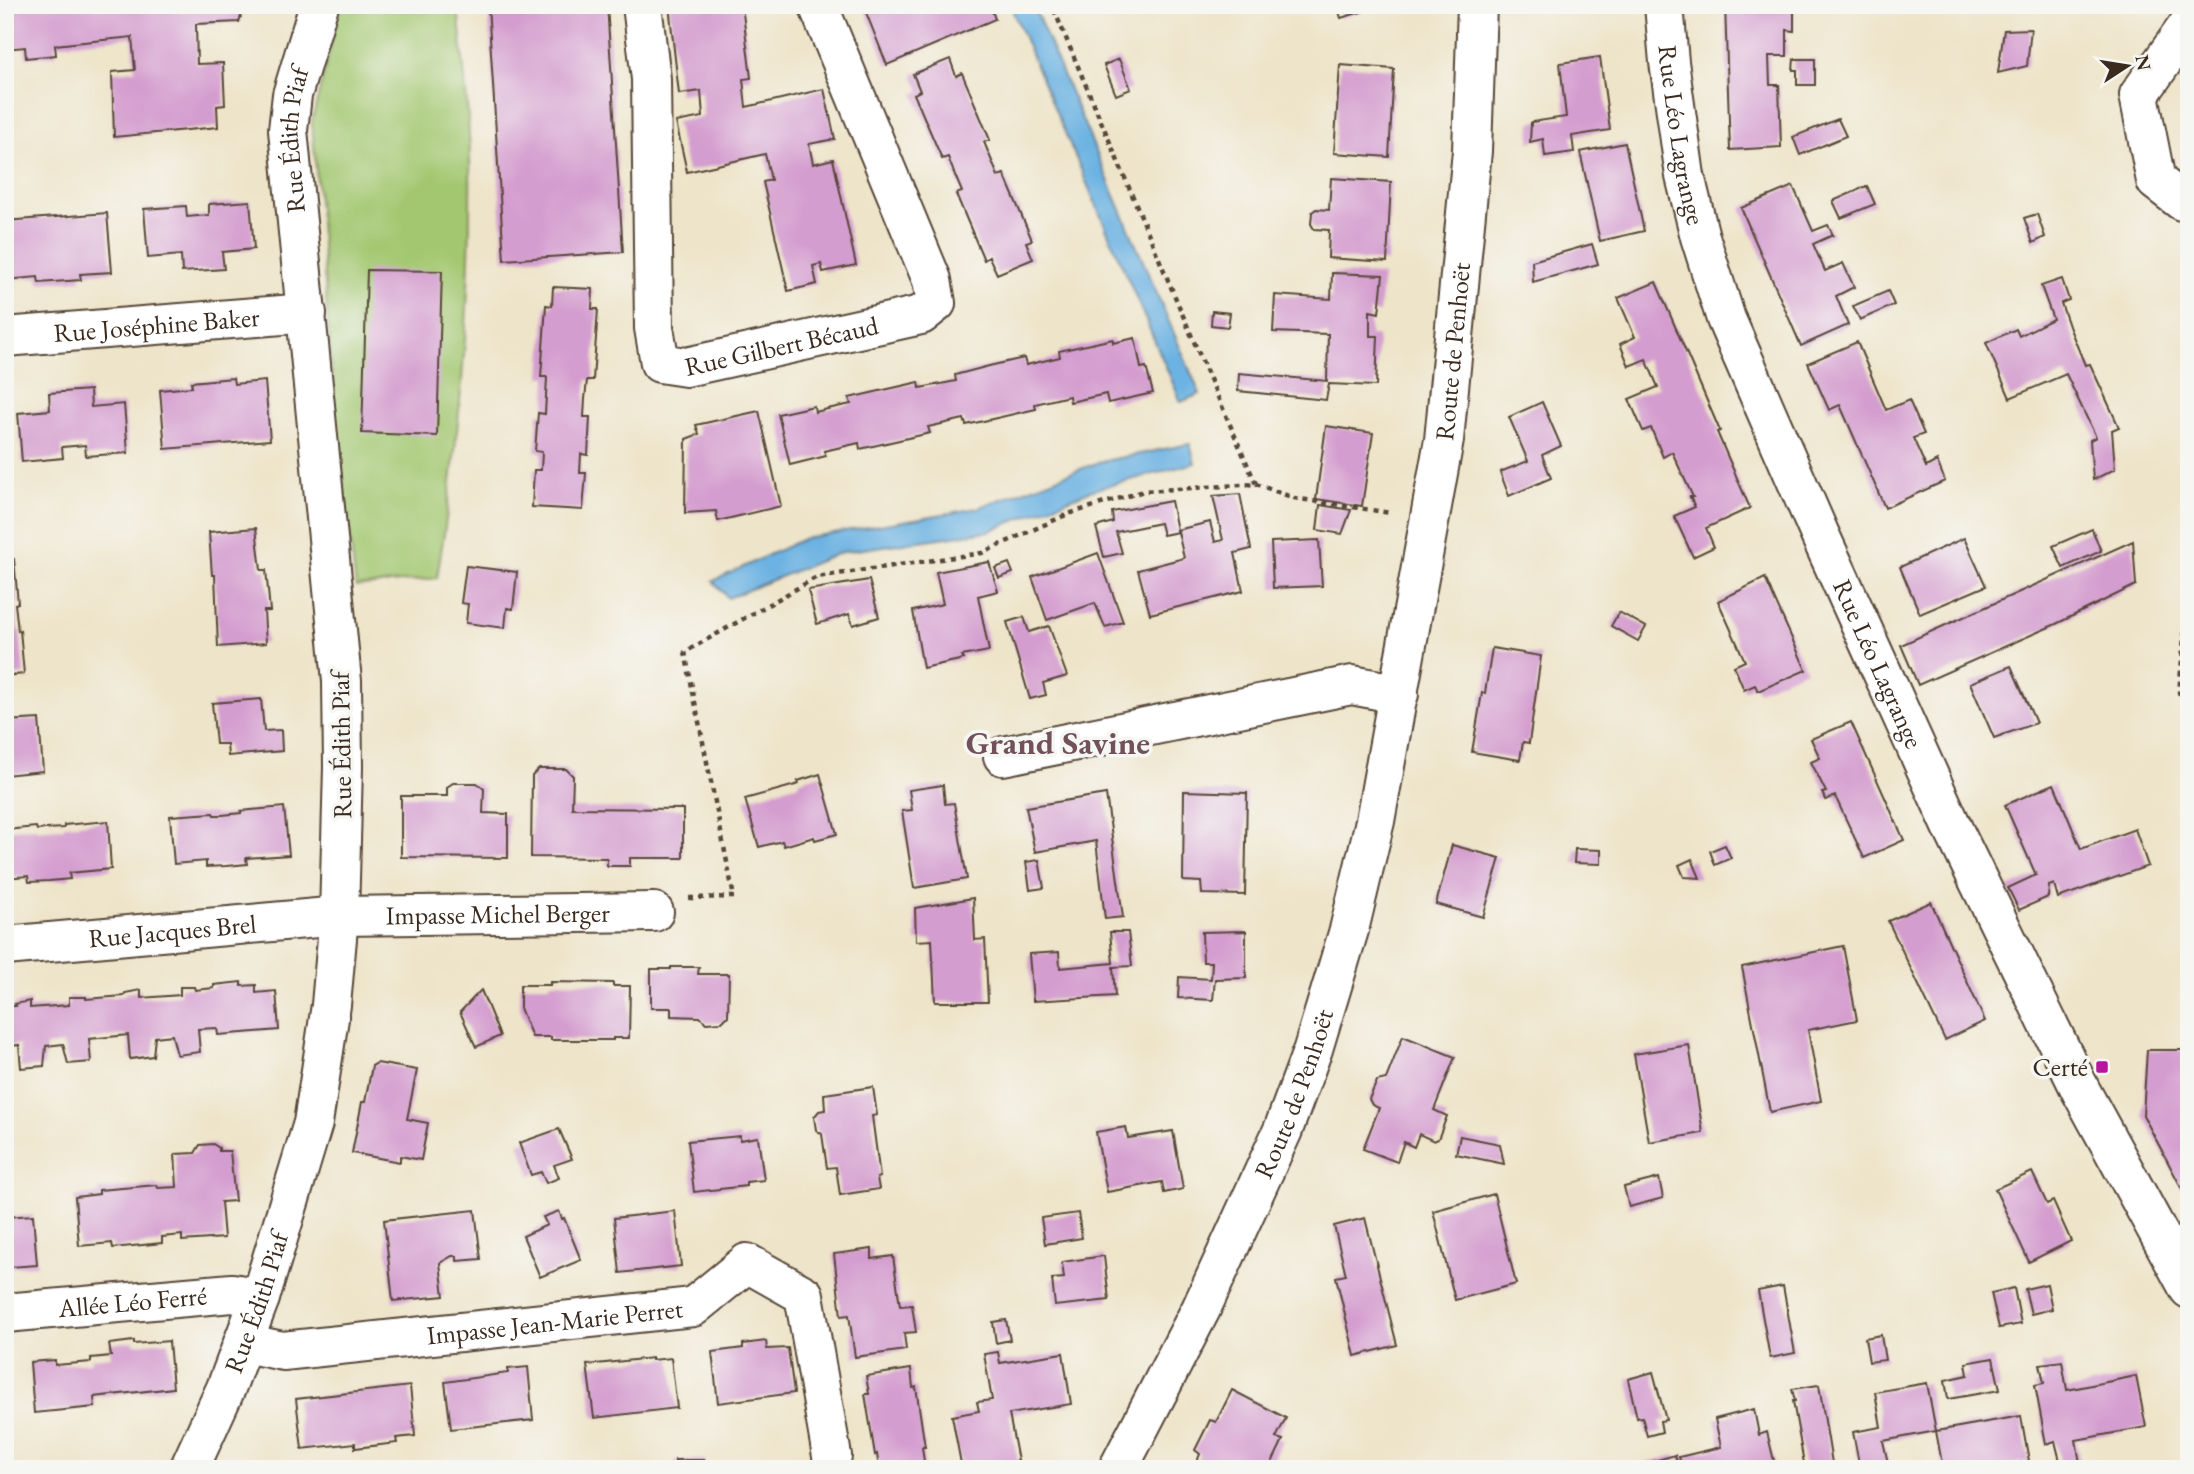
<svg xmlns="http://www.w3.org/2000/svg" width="2194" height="1474" viewBox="0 0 2194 1474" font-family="'EB Garamond',serif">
	<rect width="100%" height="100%" fill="#f6f6f2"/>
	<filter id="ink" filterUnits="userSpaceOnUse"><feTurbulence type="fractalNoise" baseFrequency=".0143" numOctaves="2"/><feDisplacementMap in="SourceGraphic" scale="14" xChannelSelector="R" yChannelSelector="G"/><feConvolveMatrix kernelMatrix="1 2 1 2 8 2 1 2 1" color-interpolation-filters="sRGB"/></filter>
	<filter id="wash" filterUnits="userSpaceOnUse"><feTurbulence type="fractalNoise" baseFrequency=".00686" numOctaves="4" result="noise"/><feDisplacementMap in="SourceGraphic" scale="28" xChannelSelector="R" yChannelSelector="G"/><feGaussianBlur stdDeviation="1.57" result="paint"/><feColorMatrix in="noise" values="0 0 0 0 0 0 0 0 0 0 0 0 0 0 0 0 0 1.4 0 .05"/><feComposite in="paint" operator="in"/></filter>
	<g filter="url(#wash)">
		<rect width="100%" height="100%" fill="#eee4c9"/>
		<path fill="#a3c770" stroke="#6f7847" stroke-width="2" d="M341 5H458C462 56 469 108 470 159 472 300 460 439 437 578L356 587 336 422 312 121Z"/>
		<g fill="#6cb2e2" stroke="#546e80" stroke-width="2">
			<path d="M1010 5H1033L1200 394 1181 402Z"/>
			<path d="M1190 444 1195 463 1092 490 989 531 842 552 728 598 713 581 805 538 978 508 1099 462Z"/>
		</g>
		<g id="blocks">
			<g fill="#d49dcf">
				<path d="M5 5H245L239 22 196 24 197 64 223 63 225 105 217 106 218 127 114 137 112 72 135 70 132 37 55 45 56 55 26 58 25 47 5 49Z"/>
				<path d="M488 5H607L623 252 504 260Z"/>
				<path d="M669 5H742L751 78 743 79 746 107 824 89 835 139 809 144 813 164 833 159 856 265 823 272 821 264 813 266 817 284 788 291 763 182 771 180 765 154 687 172 676 122 703 117 701 91 679 94Z"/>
				<path d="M863 5H990L995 19 887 65Z"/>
				<path d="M1337 5H1381V6L1341 18Z"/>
				<path d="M1725 5H1783V8H1794V31L1787 30V56H1769L1770 85H1779L1781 147 1730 150Z"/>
				<path d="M2031 29 2027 66 1998 73 2004 30Z"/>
				<path d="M1600 57 1610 130 1572 136 1574 152 1545 156 1543 139 1530 142 1531 122 1566 117 1560 63Z"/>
				<path d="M950 59 956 76 962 73 990 140 984 142 998 176 1004 174 1032 240 1026 242 1033 259 997 274 989 257 984 260 956 194 962 192 954 173 948 157 942 159 914 94 920 91 913 74Z"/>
				<path d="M1119 59 1131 89 1116 95 1104 65Z"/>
				<path d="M1794 59H1815V85H1797V70H1793Z"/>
				<path d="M1340 65 1394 69 1389 157 1334 153Z"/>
				<path d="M1838 119 1846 136 1800 155 1793 137Z"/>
				<path d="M1625 143 1644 231 1600 241 1580 152Z"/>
				<path d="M1331 178 1391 182 1387 262 1328 258 1329 230 1314 229 1311 224 1312 212 1316 209 1329 210Z"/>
				<path d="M1793 186 1813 231 1828 225 1833 235 1813 244 1825 271 1843 263 1854 287 1836 296 1848 325 1801 346 1741 208Z"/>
				<path d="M1867 186 1875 204 1841 218 1833 201Z"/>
				<path d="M250 201 254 249 222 252 224 269 182 272 181 255 148 258 144 209 186 206 187 217 209 215V204Z"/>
				<path d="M107 213 112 272 80 274 81 280 39 283 38 277 6 280 5 221Z"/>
				<path d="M2037 214 2045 237 2033 243 2024 218Z"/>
				<path d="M1592 244 1598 264 1533 282 1532 261Z"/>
				<path d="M367 270 442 271 437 436 362 433Z"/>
				<path d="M1332 273 1383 275 1379 313 1370 311V336H1378L1376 386 1329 384 1326 400 1238 391 1239 373 1327 381 1328 334 1273 332 1275 295 1331 299Z"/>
				<path d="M2062 279 2069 300 2061 303 2070 329 2085 365 2090 364 2119 427 2112 430 2115 469 2093 480 2090 440 2096 437 2066 374 2010 398 1986 343 2016 329 2019 336 2053 319 2041 286Z"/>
				<path d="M1656 282 1720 431 1717 432 1750 508 1706 528 1714 547 1693 557 1674 516 1695 507 1690 497H1693L1672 452 1663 457 1651 428 1643 431 1629 399 1658 387 1646 359 1629 366 1620 344 1635 337 1618 298Z"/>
				<path d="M553 287 593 289 592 309H598L593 380H587L585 399 584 417H590L588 455 581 454 580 473H586L583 510 532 507 534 470H541L542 452 535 451 538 413 545 414 547 377H541L546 305 552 306Z"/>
				<path d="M1888 291 1894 305 1860 320 1853 306Z"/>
				<path d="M1212 311 1230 313 1228 327 1211 325Z"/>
				<path d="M1135 338 1141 368 1146 367 1153 393 1108 403 1106 394 1070 402 1069 396 1035 404 1036 409 966 425 964 419 928 427 930 433 860 449 859 443 824 451 826 456 790 465 778 414 814 406 815 412 832 408 851 404 849 398 919 382 920 388 956 381 955 375 989 366 1024 358 1026 365 1060 357 1059 351 1113 339V343Z"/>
				<path d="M1857 342 1886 410 1909 400 1924 434 1913 438 1926 467 1937 461 1945 481 1885 508 1840 405 1829 410 1808 363Z"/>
				<path d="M233 378 234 384 265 381 270 440 165 449 160 390 192 387 191 382Z"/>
				<path d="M90 390 91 407 124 404 128 453 86 456 85 445 74 446 62 447 63 458 22 462 18 413 50 410 49 393Z"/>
				<path d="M1542 402 1561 446 1542 455 1551 478 1509 496 1500 472 1528 461 1509 417Z"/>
				<path d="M759 411 781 506 718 521 716 511 685 513 686 439 699 434 696 425Z"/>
				<path d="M1326 426 1373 433 1362 506 1316 499Z"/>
				<path d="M1240 494 1251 549 1235 553 1243 591 1150 614 1138 570 1184 558 1178 532 1163 535 1160 523 1116 532 1122 553 1104 557 1096 527 1113 522 1112 512 1171 501 1177 530 1210 522 1215 542 1223 540 1213 496Z"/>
				<path d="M1320 505 1351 510 1342 534 1317 530Z"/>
				<path d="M256 528 261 570H266L268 590 270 611H264L266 643 218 647 215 575H212L209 532Z"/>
				<path d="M2092 529 2101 551 2063 568 2053 546Z"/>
				<path d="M1964 538 1986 586 1920 614 1900 567Z"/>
				<path d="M1319 540 1322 586 1273 588 1271 542Z"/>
				<path d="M2133 541 2136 585 2056 624 1918 685 1901 645Z"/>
				<path d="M1098 553 1123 622 1105 627 1095 603 1047 620 1032 577Z"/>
				<path d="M14 559 18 603 15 604 16 612 18 631 20 630 24 674 5 676V560Z"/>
				<path d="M989 562 998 591 978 596 989 651 962 656 964 659 923 668 913 611 943 604 936 572Z"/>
				<path d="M1009 563 1013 573 999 578 995 568Z"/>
				<path d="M466 566 517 572 513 609 507 608 505 628 466 623 468 604 461 603Z"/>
				<path d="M1765 578 1806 670 1758 691 1755 685 1744 690 1734 666 1745 661 1718 601Z"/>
				<path d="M869 580 879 617 853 625 849 614 817 624 808 590Z"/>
				<path d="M1619 612 1646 627 1638 641 1611 626Z"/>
				<path d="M1024 617 1029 632 1049 626 1067 676 1043 683 1046 695 1030 699 1007 622Z"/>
				<path d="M1492 648 1541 656 1529 743 1523 742 1520 760 1472 752 1482 693H1485Z"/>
				<path d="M2011 666 2036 723 1994 738 1970 683Z"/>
				<path d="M261 699 264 731 281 730 282 751 228 756 227 744H216L212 703Z"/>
				<path d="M39 719 43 771 5 775V721Z"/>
				<path d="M1851 722 1904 840 1864 858 1835 796 1826 800 1822 793 1826 792 1811 762 1820 758 1811 739Z"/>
				<path d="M539 769H566L573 776 572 808 683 809V858H630V866H607V858L531 857 532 776Z"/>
				<path d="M820 774 837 834 815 840 814 837 784 846 782 841 759 847 745 799 799 784 798 781Z"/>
				<path d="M453 783H477L484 789 483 813 508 814V858L401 857V796H447V787Z"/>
				<path d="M2054 784 2081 849 2135 829 2148 866 2058 898 2054 884 2049 886 2048 897 2019 910 2008 888 2036 875 2005 805Z"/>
				<path d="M943 785 945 804 954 803 967 879 914 888 902 811 912 810 909 790Z"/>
				<path d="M1184 791 1247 793 1245 895 1202 894 1201 882 1183 881Z"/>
				<path d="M1106 794 1123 917 1105 919 1096 841 1035 852 1026 807Z"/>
				<path d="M284 807 289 855 246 858 247 864 226 866 206 867V861L174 864 170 816 213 813 214 815H222L241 813V811Z"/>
				<path d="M108 821 111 869 69 873 70 879 49 881 29 882 28 876 5 878V830L36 827 37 830 45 829 64 828V825Z"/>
				<path d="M1452 845 1500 858 1483 917 1436 904Z"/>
				<path d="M1725 845 1731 858 1715 865 1710 851Z"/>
				<path d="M1575 849 1601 850V864L1574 863Z"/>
				<path d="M1692 859 1700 878 1684 877 1679 865Z"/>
				<path d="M1039 860 1044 888 1030 890 1026 862Z"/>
				<path d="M973 898 975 940 985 939 988 1002H935L932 940 916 941 915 908Z"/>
				<path d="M1931 902 1985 1021 1945 1040 1888 921Z"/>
				<path d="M1246 931V978L1215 979 1213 1000 1178 998 1179 977 1211 979 1212 962H1203L1202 932Z"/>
				<path d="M1110 932H1128L1132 966 1113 967 1115 996 1033 1001 1029 954 1059 952 1060 968 1113 963Z"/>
				<path d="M1843 946 1857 1020 1808 1030 1821 1101 1770 1112 1742 967Z"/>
				<path d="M671 967H699L698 974H729L728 1016 722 1022 706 1023 700 1017 671 1016V1008H651V969H671Z"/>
				<path d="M241 982V986L256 985V993L276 991 279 1030 218 1035 217 1028 198 1029 200 1052 177 1055 172 1035 155 1037 153 1056 130 1059 128 1035 89 1039 91 1062 68 1064 63 1044 46 1046 44 1066 21 1068 19 1045 5 1047V1007L16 1006 15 1004 30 1001V1008L69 1005V997H86V999L124 996 125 993 141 990V998L180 995V987H194L195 990 214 988V985Z"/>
				<path d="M550 982 613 983V986H630L629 1038H613V1040H551V1037H532L520 1008V985H550Z"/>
				<path d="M481 990 500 1036 476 1047 460 1012Z"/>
				<path d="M1403 1036 1455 1057 1434 1110 1447 1116 1438 1139 1434 1141 1419 1134 1414 1147 1404 1142 1397 1162 1363 1149 1379 1108 1372 1105 1369 1099 1377 1081 1386 1079Z"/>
				<path d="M1689 1045 1703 1133 1649 1142 1634 1054Z"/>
				<path d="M2147 1050H2189V1202L2143 1115Z"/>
				<path d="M377 1063 417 1070 407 1119 428 1123 421 1160 400 1156V1162L352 1153 362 1102H365L372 1066Z"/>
				<path d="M873 1087 877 1115 872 1116 880 1177 877 1178 879 1189 840 1195 836 1167 827 1168 822 1134 816 1130 814 1117 819 1111 825 1110 824 1094Z"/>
				<path d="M1126 1127 1128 1138 1173 1131 1183 1189 1164 1193 1162 1182 1107 1192 1096 1132Z"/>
				<path d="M559 1129 572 1159 554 1165 559 1178 546 1183 541 1172 531 1175 519 1143Z"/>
				<path d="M740 1136V1140L758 1137 764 1180 746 1182V1186L694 1192 688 1141Z"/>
				<path d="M1460 1136 1500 1144 1504 1164 1456 1154Z"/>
				<path d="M213 1144 219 1148V1151H230L235 1201 221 1202 224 1238 182 1241V1235L162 1237V1243L113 1248 112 1243 79 1246 75 1197 99 1194V1190L157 1185 158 1188 177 1187 175 1154 195 1153 200 1145Z"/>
				<path d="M2032 1172 2047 1204 2053 1201 2071 1241 2029 1262 1995 1189Z"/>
				<path d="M1659 1178 1663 1198 1629 1207 1624 1187Z"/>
				<path d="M1494 1194 1516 1284 1455 1300 1433 1211Z"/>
				<path d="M475 1210 481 1259 457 1261V1256H452L440 1263 444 1296 393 1301 384 1220Z"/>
				<path d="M559 1211 562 1219 564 1218 581 1260 540 1277 523 1236 547 1225 543 1217Z"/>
				<path d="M675 1211 681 1266 620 1273 614 1218Z"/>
				<path d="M1078 1213 1082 1238 1045 1244 1041 1218Z"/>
				<path d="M33 1215 37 1265 10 1267V1264H5V1217Z"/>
				<path d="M1365 1218 1397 1345 1355 1356 1336 1277 1346 1275 1334 1226Z"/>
				<path d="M872 1249V1259L893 1256 900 1306 912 1305 916 1332 904 1333 906 1350 855 1357 849 1315 841 1316 834 1254Z"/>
				<path d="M1104 1256 1109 1300 1055 1306 1052 1279 1064 1278 1062 1262Z"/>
				<path d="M2047 1284 2052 1309 2031 1314 2025 1289Z"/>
				<path d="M1783 1286 1795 1353 1770 1358 1758 1291Z"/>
				<path d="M2014 1288 2021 1324 1999 1328 1991 1293Z"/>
				<path d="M1006 1320 1010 1340 996 1343 993 1322Z"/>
				<path d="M1881 1335 1885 1360 1869 1362 1865 1338Z"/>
				<path d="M134 1341V1344L169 1341 173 1388 94 1397 95 1407 34 1413 30 1362 55 1360V1365L91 1362V1358L111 1356 109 1344Z"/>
				<path d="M766 1341 767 1349 788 1348 794 1393 718 1403 712 1352 743 1348V1344Z"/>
				<path d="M998 1352 1000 1363 1063 1353 1071 1404 1009 1414 1018 1461 979 1469H962L952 1416 979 1411 977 1402 992 1400 984 1354Z"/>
				<path d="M652 1358V1360L671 1358 677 1408 594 1418 587 1365Z"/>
				<path d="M1993 1358 2000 1390 1948 1399 1945 1380 1968 1375 1966 1363Z"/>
				<path d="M2062 1361 2067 1390 2136 1376 2146 1427 2076 1440 2081 1469H2062L2055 1441 2046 1444 2035 1385 2044 1383 2040 1364Z"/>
				<path d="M528 1367 533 1420 451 1429 445 1382 508 1373V1369Z"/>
				<path d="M911 1369 913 1388 916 1387 925 1447H922L925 1469H879L877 1454 875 1455 865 1394H869L866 1376Z"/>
				<path d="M1653 1372 1666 1420 1660 1421 1662 1432 1647 1436 1642 1417 1637 1418 1628 1379Z"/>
				<path d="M1927 1383 1936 1431 2021 1416 2029 1461 1988 1469H1943L1936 1431 1883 1441 1888 1463H1885L1886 1469H1860L1853 1432 1881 1427 1875 1392Z"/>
				<path d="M1819 1385 1833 1469H1805L1793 1401H1795L1792 1389Z"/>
				<path d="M410 1386 415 1436 396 1438 397 1443 355 1448V1443L302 1449 296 1399Z"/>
				<path d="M1232 1390 1286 1418 1276 1438 1283 1440 1269 1469H1194L1200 1454 1195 1450 1210 1420 1216 1422Z"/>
				<path d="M1754 1409 1759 1435 1767 1432 1776 1469H1682L1679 1457 1721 1447 1715 1419Z"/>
				<path d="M1675 1455 1679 1469H1629V1468Z"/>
				<rect x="675" y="1460" width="30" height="9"/>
			</g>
		</g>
	</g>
	<g filter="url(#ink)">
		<use href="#blocks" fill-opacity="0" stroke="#564638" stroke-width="2"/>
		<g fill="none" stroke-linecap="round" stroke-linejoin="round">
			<g stroke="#564638" stroke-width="42">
				<g id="minor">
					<path id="s1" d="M642 5 651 79 654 328 660 363 686 367 921 315 936 303 932 280 818 5"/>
					<path id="s2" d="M1664 5 1669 62 1685 176 1700 237 1726 319 1820 535 1954 831 2081 1091 2189 1289"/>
					<path d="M2189 24 2139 95 2156 181 2182 201 2189 193"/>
					<path id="s3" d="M5 337 307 313"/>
					<path d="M1003 756 1352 685 1399 694"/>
					<path id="s4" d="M5 946 339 916 654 912"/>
					<path id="s5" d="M5 1313 232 1293 260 1298"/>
					<path id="s6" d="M244 1343 283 1351 693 1307 747 1263 804 1295 832 1456"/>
					<path id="s7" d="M189 1469 226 1388 260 1298 313 1123 331 1005 339 916 343 767 342 681 288 130 292 95 319 5"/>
					<path id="s8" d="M1118 1469 1201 1309 1283 1130 1313 1049 1349 930 1375 821 1444 440 1472 151 1477 5"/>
				</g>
			</g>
			<g stroke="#564638" stroke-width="4.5" stroke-dasharray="5 5" stroke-linecap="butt">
				<path d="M1256 484 1294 498 1391 513"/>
				<path d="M2189 581 2179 693 2189 694"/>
				<path d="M689 898 734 897 685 652 817 577 982 553 1068 514 1144 491 1256 484 1203 363 1052 5"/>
			</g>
			<use href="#minor" stroke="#fff" stroke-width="38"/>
		</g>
	</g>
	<rect fill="#b5179e" stroke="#f6f6f2" stroke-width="2.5" x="2095" y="1060" width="14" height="14" rx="3.5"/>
	<g text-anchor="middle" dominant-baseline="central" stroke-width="7" stroke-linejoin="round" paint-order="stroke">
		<g font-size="26" fill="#3b2a1e" stroke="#f6f6f2">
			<text stroke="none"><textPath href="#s2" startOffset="131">Rue Léo Lagrange</textPath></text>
			<text stroke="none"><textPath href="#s7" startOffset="1356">Rue Édith Piaf</textPath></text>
			<text stroke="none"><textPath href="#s3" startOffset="152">Rue Joséphine Baker</textPath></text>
			<text stroke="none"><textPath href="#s1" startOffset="483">Rue Gilbert Bécaud</textPath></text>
			<text stroke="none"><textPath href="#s8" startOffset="1176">Route de Penhoët</textPath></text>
			<text stroke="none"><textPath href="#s2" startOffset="698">Rue Léo Lagrange</textPath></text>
			<text transform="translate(341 745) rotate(-91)">Rue Édith Piaf</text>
			<text stroke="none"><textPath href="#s4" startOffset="494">Impasse Michel Berger</textPath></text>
			<text stroke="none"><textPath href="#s4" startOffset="168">Rue Jacques Brel</textPath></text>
			<text stroke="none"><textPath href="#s8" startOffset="415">Route de Penhoët</textPath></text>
			<text stroke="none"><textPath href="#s5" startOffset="128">Allée Léo Ferré</textPath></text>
			<text stroke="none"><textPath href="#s7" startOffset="180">Rue Édith Piaf</textPath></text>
			<text stroke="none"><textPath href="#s6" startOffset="313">Impasse Jean-Marie Perret</textPath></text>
		</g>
		<g font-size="26" fill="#3b2a1e" stroke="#f6f6f2" text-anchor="end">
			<text x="2088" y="1067">Certé</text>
		</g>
		<g font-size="33" font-weight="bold" fill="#71525c" stroke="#f6f6f2">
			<text x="1058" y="742">Grand Savine</text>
		</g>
	</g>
	<rect width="2194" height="1474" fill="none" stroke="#f6f6f2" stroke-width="28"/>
	<g transform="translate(2127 66) rotate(78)" stroke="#f6f6f2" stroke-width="5" paint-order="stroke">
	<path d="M0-5L12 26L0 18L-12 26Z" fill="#3b2a1e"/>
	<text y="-10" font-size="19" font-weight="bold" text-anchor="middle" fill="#3b2a1e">N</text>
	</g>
</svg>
